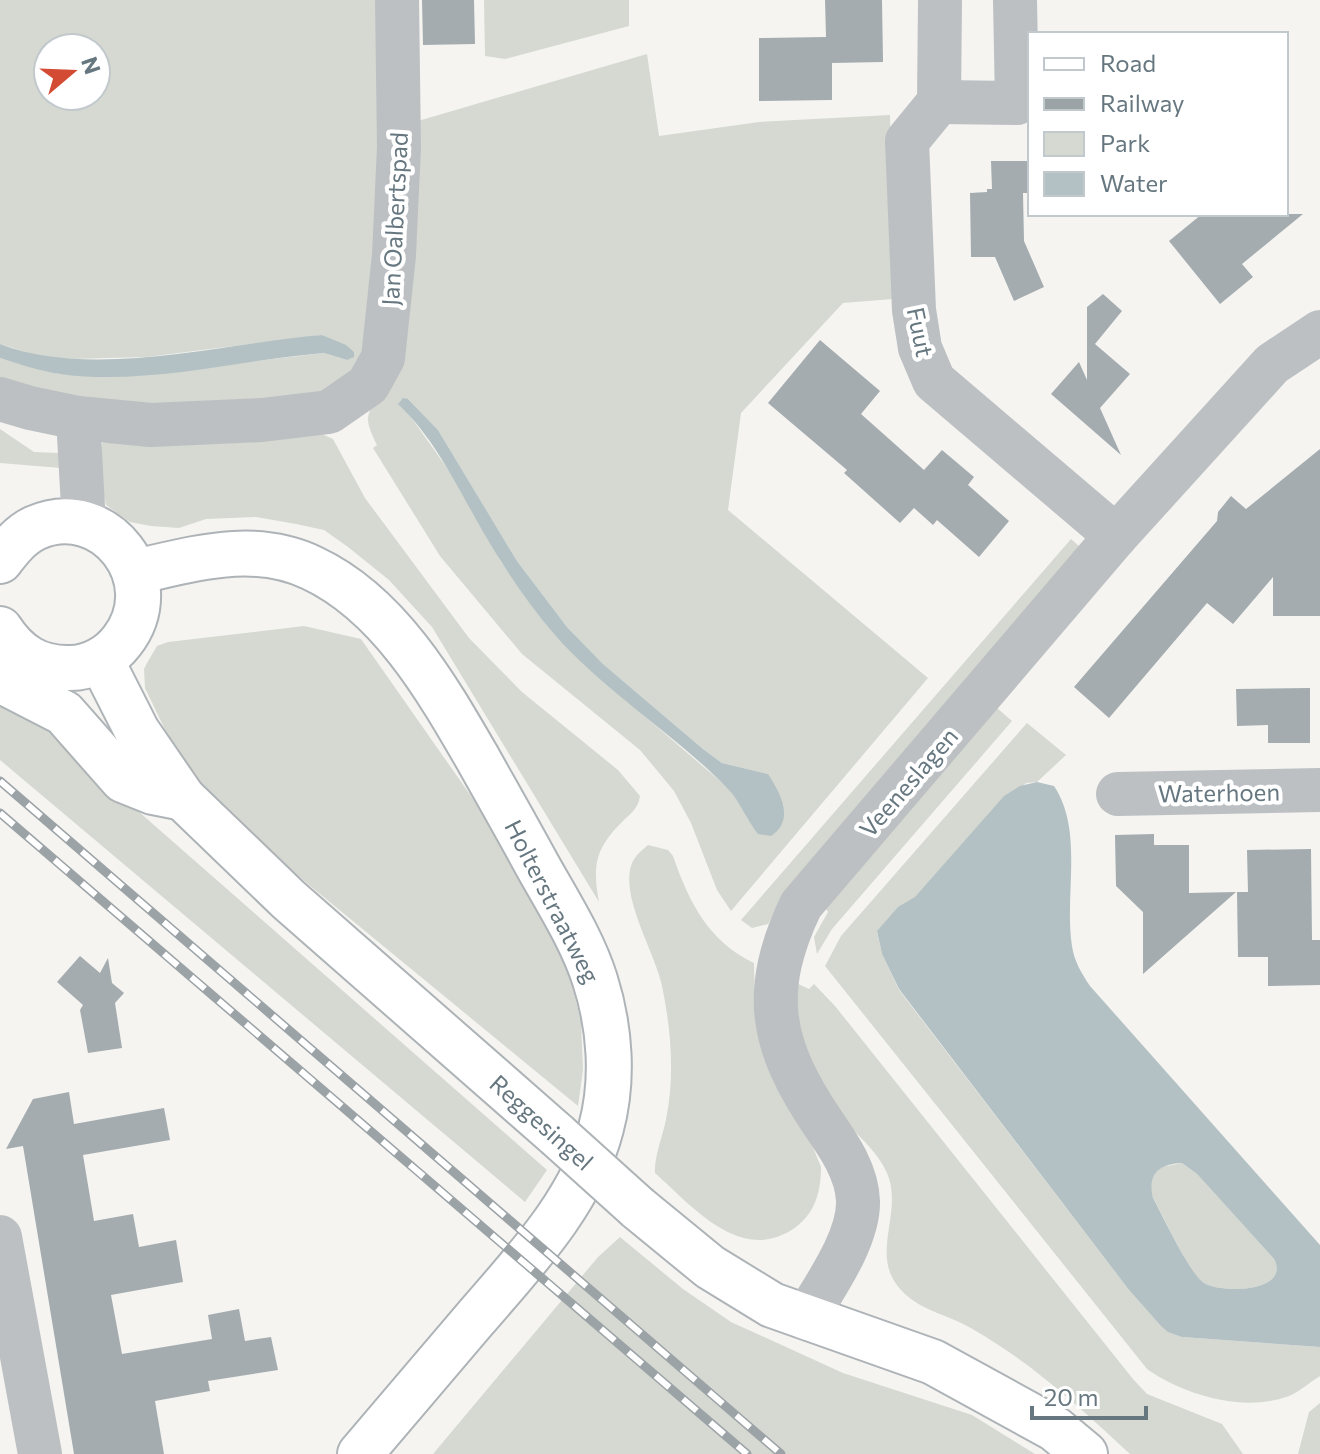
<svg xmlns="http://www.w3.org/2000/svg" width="1320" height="1454" viewBox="0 0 1320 1454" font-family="Commissioner,sans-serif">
	<rect width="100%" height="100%" fill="#f5f4f1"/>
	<g fill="#d5d9d1" fill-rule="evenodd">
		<path d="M0 0H385L379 300 350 388 181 416 33 391 0 377V358L59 374H147L324 353 347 360 354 356V352L322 335 147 357 72 359 42 357 0 344ZM48 48H96V96H48Z"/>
		<path d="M484 0H629V26L505 59 485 56Z"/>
		<path d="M647 54 659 136 759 122 890 115 893 299 843 303 741 413 728 510 928 678 731 911 717 890 691 823 674 791 660 774 640 750 522 654 440 556 373 448 377 445C364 419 365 416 381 392L418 121ZM408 399 438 430 517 561 567 627 603 664 703 749 722 763 768 774 748 819 745 810 727 787 621 696 534 608 501 562 457 482 408 413Z"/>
		<path d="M0 429 34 452 60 453 61 468 0 463Z"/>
		<path d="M315 431 333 439 365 498 469 638 522 692 618 770 640 796C638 809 631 813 622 822 596 848 592 865 599 902L432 627 389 580 348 547 324 530 296 524 256 517 206 519 179 528 151 526 130 522 106 505 97 466 102 443 198 442Z"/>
		<path d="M1071 539 1080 547 777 907 768 924 752 928 741 920Z"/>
		<path d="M304 626 361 639 506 846 550 933 570 977 581 1021 583 1070 578 1106 309 885 217 806 171 742 145 688 144 669 147 663 157 646 168 642Z"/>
		<path d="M0 693 27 709 138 811 547 1170 525 1202 0 760Z"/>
		<path d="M997 708 1012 721 832 929 817 954 814 937 828 912 825 907Z"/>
		<path d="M1027 723 1066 755 1037 782 1026 783 915 898C899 907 889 917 877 932L882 954 899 990 1129 1290 1160 1325 1182 1337 1320 1347V1376C1310 1382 1299 1392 1289 1396 1244 1413 1184 1395 1147 1369L825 966 841 936Z"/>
		<path d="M648 845 668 850 673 856C689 902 708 941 754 963L755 1005 821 1167C821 1190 816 1212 796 1227 742 1266 694 1208 655 1173 654 1156 663 1136 666 1119 675 1076 671 1029 662 986 655 952 619 896 632 863 635 856 642 850 648 845Z"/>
		<path d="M794 982 809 989 814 984 835 1006 1133 1379 1147 1394 1222 1424 1243 1454H1130C1086 1413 1041 1371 989 1339 978 1332 965 1324 952 1319 933 1311 914 1305 900 1289 869 1254 904 1213 887 1173 877 1150 857 1136 842 1117 825 1095 805 1057 799 1030 796 1015 796 998 794 982Z"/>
		<path d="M1182 1163 1197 1174 1274 1259C1291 1292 1222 1294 1204 1283 1188 1273 1164 1216 1153 1198L1150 1186 1153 1174 1162 1167Z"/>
		<path d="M620 1237 683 1289 731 1322 843 1373 972 1415 1035 1454H433L598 1257Z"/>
		<path d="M1320 1403V1454H1298L1309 1412Z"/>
	</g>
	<g fill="#b4c1c4" fill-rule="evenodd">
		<path d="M322 335 346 345 354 352V357L347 360 324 353C238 360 146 386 60 374 40 371 19 364 0 358V344C94 380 223 343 322 335Z"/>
		<path d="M403 398 408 399 438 430 517 561 567 627 603 664 703 749 722 763 768 774C781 794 795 820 771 836L758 834C746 819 741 803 728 789 676 735 605 692 555 635 527 603 503 566 482 530 457 486 435 439 398 404Z"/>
		<path d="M1037 782 1054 786C1084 831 1064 895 1072 946 1074 961 1082 974 1090 986L1320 1245V1347L1182 1337 1168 1332 1160 1325 1129 1290 899 989 882 954 877 931 898 907 915 897 1004 796 1020 786ZM1182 1163 1197 1174 1274 1259C1291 1292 1222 1294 1204 1283 1189 1273 1163 1216 1153 1198 1147 1174 1159 1164 1182 1163Z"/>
	</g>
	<g fill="#a4acb0">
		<path d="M422 0H474L475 44 423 45Z"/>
		<path d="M825 0H882L883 62 832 63V100L759 101V38L826 37Z"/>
		<path d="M991 161H1030V193H1023L1024 241 1044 287 1014 301 995 257H971L970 193 987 192V189H992Z"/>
		<path d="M1202 214H1303L1242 264 1253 277 1220 304 1169 241Z"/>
		<path d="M1103 294 1122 311 1095 344 1130 374 1100 408 1121 455 1051 394 1079 362 1087 380V307Z"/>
		<path d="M820 340 880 391 861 414 924 470 942 450 974 477 968 485 1009 521 979 557 937 520 933 525 914 508 900 523 844 473 847 470 768 403Z"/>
		<path d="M1320 449V616H1273V577L1233 624 1207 603 1109 718 1074 687 1217 521 1218 512 1231 496 1246 509Z"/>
		<path d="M1310 688V743H1268V725L1237 726 1236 689Z"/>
		<path d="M1154 834V845H1189V893L1236 892 1143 974V912L1116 886 1115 835Z"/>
		<path d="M1311 849 1312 940H1320V985L1268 986V957H1238L1237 892H1248L1247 850Z"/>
		<path d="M80 956 100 973 108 958 112 983 124 993 115 1003 122 1048 88 1053 80 1010 83 1005 57 982Z"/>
		<path d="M69 1092 74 1124 164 1108 170 1140 83 1155 94 1221 133 1214 139 1247 176 1240 183 1282 111 1295 122 1354 212 1339 208 1315 239 1309 245 1341 271 1337 278 1370 208 1381 210 1391 155 1401 164 1454H74L23 1146 6 1149 33 1099Z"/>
	</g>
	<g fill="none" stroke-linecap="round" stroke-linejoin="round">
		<g stroke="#adb3b6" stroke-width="48">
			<g id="major">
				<path d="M0 561C10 548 20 535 35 528 105 497 169 581 122 641 110 657 90 668 70 668 38 669 17 655 0 629"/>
				<path d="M135 572C194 559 254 540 312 568 389 604 437 688 478 759 497 793 517 828 536 863 557 901 582 939 595 980 610 1027 614 1080 601 1128 582 1202 522 1264 474 1320 436 1365 398 1409 360 1454"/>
				<path d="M101 660 137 731 183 798 289 900 557 1135"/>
				<path d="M0 680 64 713 123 780 153 792 183 798"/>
				<path d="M638 1208 710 1267 772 1305 933 1362 1055 1429 1085 1454"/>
			</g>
		</g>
		<g stroke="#bcc0c3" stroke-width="44">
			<path d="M940 0 939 102 907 141 914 310 920 348 934 381 1116 536"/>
			<path d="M939 102 1017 103 1015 0"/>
			<path d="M0 399 30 408 78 418 151 425 262 420 329 412 368 385 383 358 394 255 399 147 397 0"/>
			<path d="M78 418 84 524"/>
			<path d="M1118 794 1320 790"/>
			<path d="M0 1237 40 1454"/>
			<path d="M806 1318C825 1286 859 1239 858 1201 857 1172 839 1146 823 1123 770 1045 760 991 801 905L1116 536 1272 364 1320 332"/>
		</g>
		<use href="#major" stroke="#fff" stroke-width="44"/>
		<g stroke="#9ca3a7" stroke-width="9">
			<g id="rail">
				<path d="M0 781 781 1454"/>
				<path d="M0 813 747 1454"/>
			</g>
		</g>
		<use href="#rail" stroke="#fff" stroke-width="6" stroke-dasharray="18" stroke-linecap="butt"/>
		<g stroke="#adb3b6" stroke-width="48" stroke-linecap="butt">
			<path id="major-bridge" d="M557 1135 638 1208"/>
		</g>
		<use href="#major-bridge" stroke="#fff" stroke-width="44"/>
	</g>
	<g text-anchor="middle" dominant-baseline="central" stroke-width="8" stroke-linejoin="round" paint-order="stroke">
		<g font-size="24" fill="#667780" stroke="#fff">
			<text transform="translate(394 219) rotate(-87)">Jan Oalbertspad</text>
			<text transform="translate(921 332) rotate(78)">Fuut</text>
			<text transform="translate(908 782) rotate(-49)">Veeneslagen</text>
			<text transform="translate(1219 792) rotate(-1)">Waterhoen</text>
			<text transform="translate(553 901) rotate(63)">Holterstraatweg</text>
			<text transform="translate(542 1122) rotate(42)">Reggesingel</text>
		</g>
	</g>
	<rect x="1028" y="32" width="260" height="184" fill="#ffffff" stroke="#c2c9cc" stroke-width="2"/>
	<rect x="1044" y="58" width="40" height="12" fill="#ffffff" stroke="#c2c9cc" stroke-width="2"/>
	<text x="1100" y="72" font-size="24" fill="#667780">Road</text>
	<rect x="1044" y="98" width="40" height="12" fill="#9ca3a7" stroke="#c2c9cc" stroke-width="2"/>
	<text x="1100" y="112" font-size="24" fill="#667780">Railway</text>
	<rect x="1044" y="132" width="40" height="24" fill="#d5d9d1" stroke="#c2c9cc" stroke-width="2"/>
	<text x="1100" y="152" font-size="24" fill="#667780">Park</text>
	<rect x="1044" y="172" width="40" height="24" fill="#b4c1c4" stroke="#c2c9cc" stroke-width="2"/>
	<text x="1100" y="192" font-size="24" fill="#667780">Water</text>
	<g transform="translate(72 72) rotate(71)"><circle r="38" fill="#ffffff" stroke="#c2c9cc" stroke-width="2"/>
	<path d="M0-6L14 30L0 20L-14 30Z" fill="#d34b33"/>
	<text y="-12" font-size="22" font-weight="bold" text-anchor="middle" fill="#667780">N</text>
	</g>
	<path d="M1032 1406v12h114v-12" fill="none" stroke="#667780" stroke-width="4"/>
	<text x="1044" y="1406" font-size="24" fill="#667780" stroke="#ffffff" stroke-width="6" paint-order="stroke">20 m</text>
</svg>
